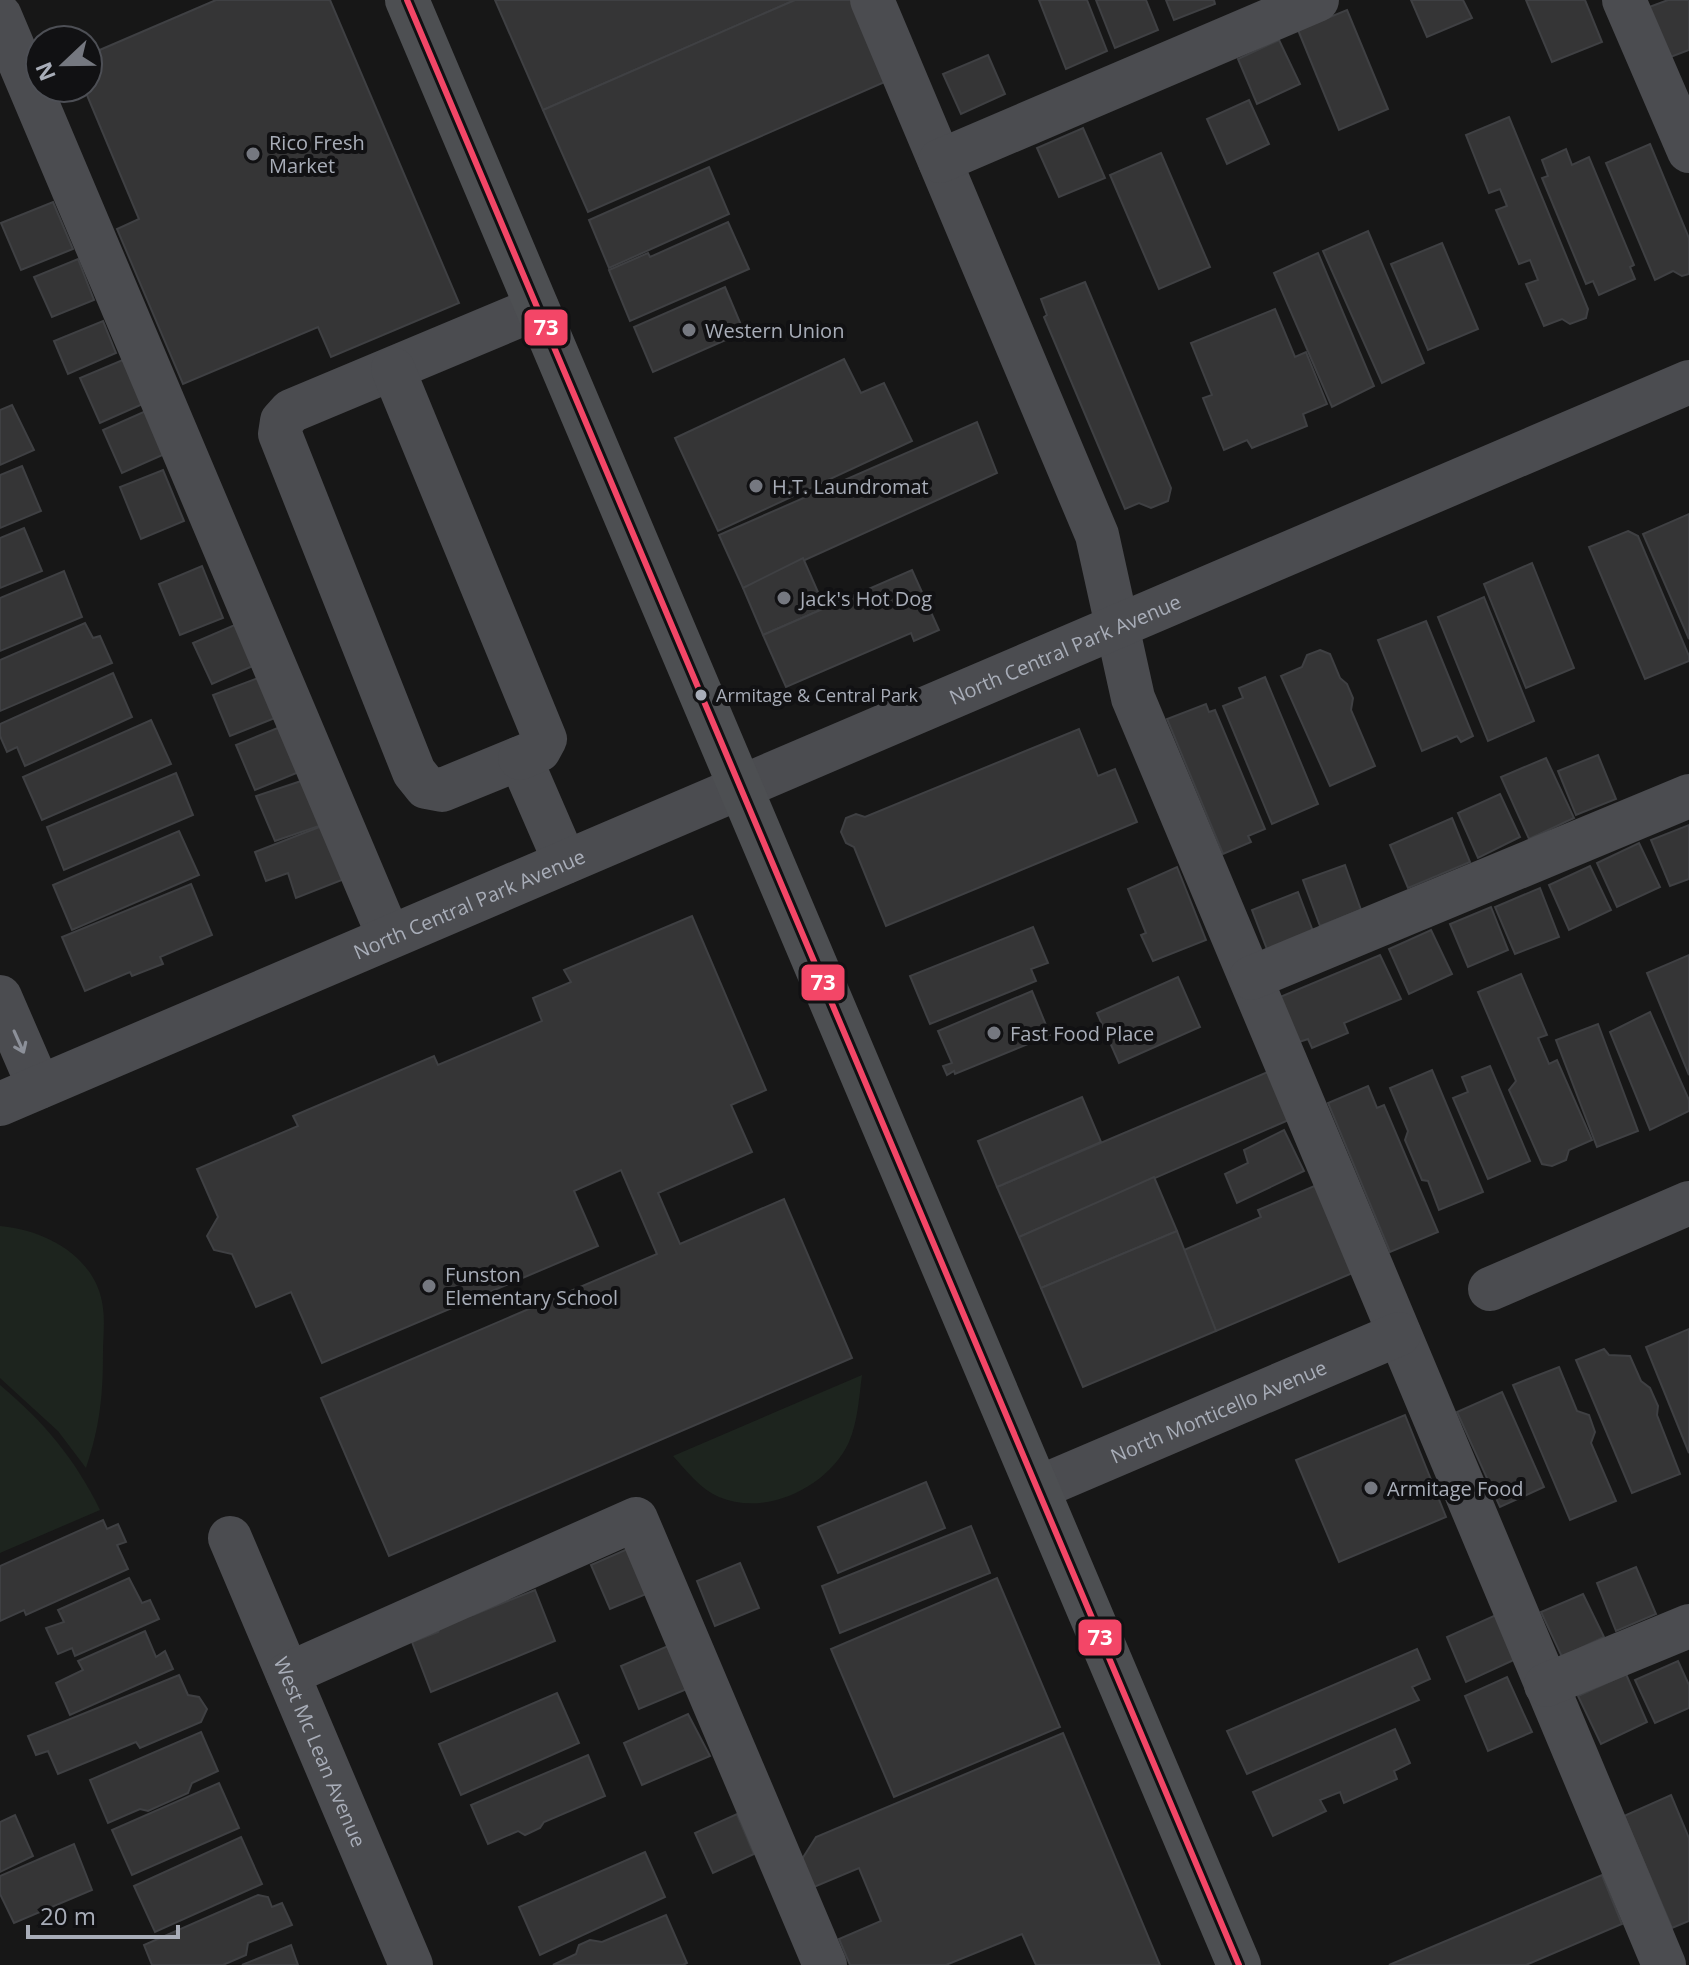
<svg xmlns="http://www.w3.org/2000/svg" width="1689" height="1965" viewBox="0 0 1689 1965" font-family="'Open Sans',sans-serif">
	<rect width="100%" height="100%" fill="#171717"/>
	<g fill="#1d241e">
		<path d="M0 1226C46 1230 97 1257 103 1308 105 1322 103 1338 103 1352 103 1396 100 1426 86 1468L58 1431 0 1378Z"/>
		<path d="M862 1375C859 1397 858 1421 849 1442 828 1487 766 1517 719 1497 700 1489 686 1470 673 1456Z"/>
		<path d="M0 1385C44 1422 75 1459 100 1510L0 1553Z"/>
	</g>
	<g fill="#353536" stroke="#3f4043" stroke-width="2">
		<path d="M216 0H330L459 303 331 357 318 327 183 384 117 229 139 219 84 88H88V55Z"/>
		<path d="M495 0H795L543 110Z"/>
		<path d="M795 0H852L887 81 588 212 543 110Z"/>
		<path d="M1039 0H1087L1107 51 1066 69Z"/>
		<path d="M1096 0H1146L1158 30 1115 48Z"/>
		<path d="M1166 0H1214L1215 4 1174 20Z"/>
		<path d="M1411 0H1463L1472 18 1427 37Z"/>
		<path d="M1526 0H1585L1602 42 1552 62Z"/>
		<path d="M1668 0H1689V50L1660 61 1641 10Z"/>
		<path d="M1347 10 1388 109 1339 130 1298 30Z"/>
		<path d="M1279 40 1300 84 1257 104 1238 59Z"/>
		<path d="M988 55 1005 94 961 114 943 74Z"/>
		<path d="M1249 100 1269 144 1227 164 1207 119Z"/>
		<path d="M1509 117 1588 309 1586 318 1570 324 1562 319 1544 326 1526 284 1538 280 1530 260 1519 264 1496 210 1507 206 1500 189 1489 193 1466 135Z"/>
		<path d="M1083 128 1105 178 1059 197 1037 148Z"/>
		<path d="M1650 144 1689 238V274L1682 276 1673 271 1655 280 1606 163Z"/>
		<path d="M1566 149 1572 165 1589 157 1634 265 1630 267 1635 279 1599 295 1593 281 1586 284 1542 178 1548 176 1542 160Z"/>
		<path d="M1161 153 1210 267 1159 289 1110 175Z"/>
		<path d="M709 167 729 214 609 268 589 220Z"/>
		<path d="M53 202 73 249 21 270 1 223Z"/>
		<path d="M728 222 749 269 630 321 609 270 648 253 650 257Z"/>
		<path d="M1368 231 1424 363 1382 383 1323 251Z"/>
		<path d="M1442 243 1478 329 1428 350 1391 264Z"/>
		<path d="M1318 253 1374 386 1332 407 1274 273Z"/>
		<path d="M78 259 94 300 52 317 34 277Z"/>
		<path d="M1085 282 1171 488 1168 501 1151 508 1139 503 1125 509 1044 317 1047 315 1041 299Z"/>
		<path d="M725 287 744 332 653 372 634 327Z"/>
		<path d="M1275 309 1295 357 1306 352 1327 404 1303 414 1307 426 1252 448 1247 440 1224 450 1203 398 1212 395 1191 343Z"/>
		<path d="M103 321 116 353 68 374 54 341Z"/>
		<path d="M125 359 145 403 100 423 80 378Z"/>
		<path d="M844 359 861 393 884 383 912 441 718 531 675 438Z"/>
		<path d="M12 405 34 450 0 465V410Z"/>
		<path d="M148 410 167 453 122 473 103 430Z"/>
		<path d="M977 422 997 473 743 588 719 535Z"/>
		<path d="M22 466 41 511 0 528V475Z"/>
		<path d="M163 470 184 521 141 539 120 487Z"/>
		<path d="M1689 514V639L1643 534Z"/>
		<path d="M24 528 42 571 0 588V538Z"/>
		<path d="M1628 531 1638 536 1689 656V661L1645 679 1589 547Z"/>
		<path d="M803 558 825 608 763 635 743 588Z"/>
		<path d="M1532 563 1574 668 1526 688 1484 584Z"/>
		<path d="M202 566 223 618 180 635 159 584Z"/>
		<path d="M912 570 939 630 914 641 911 633 786 687 763 635Z"/>
		<path d="M64 571 82 617 0 651V598Z"/>
		<path d="M1484 597 1534 721 1488 741 1438 617Z"/>
		<path d="M1426 621 1473 736 1461 742 1457 736 1422 751 1378 640Z"/>
		<path d="M85 623 93 638 100 636 112 663 0 711V660Z"/>
		<path d="M237 624 255 665 212 684 193 643Z"/>
		<path d="M1320 650 1330 654 1340 678 1347 684 1353 698 1351 710 1375 766 1330 786 1281 676 1302 667 1307 655Z"/>
		<path d="M113 673 132 717 25 766 17 747 7 752 0 736V724Z"/>
		<path d="M1265 677 1318 804 1272 824 1223 706 1243 698 1239 688Z"/>
		<path d="M258 678 275 718 230 736 213 695Z"/>
		<path d="M1206 704 1209 712 1215 710 1265 829 1248 836 1251 842 1223 854 1167 719Z"/>
		<path d="M151 720 171 764 42 820 23 777Z"/>
		<path d="M280 727 299 772 255 790 236 745Z"/>
		<path d="M1079 729 1098 776 1115 769 1137 822 886 926 854 847 846 843 841 832 846 818 856 814 865 817Z"/>
		<path d="M1598 755 1616 799 1576 815 1558 771Z"/>
		<path d="M1546 758 1574 818 1529 839 1501 777Z"/>
		<path d="M176 773 193 815 64 870 47 827Z"/>
		<path d="M301 781 322 825 275 841 256 796Z"/>
		<path d="M1500 794 1520 837 1478 858 1458 813Z"/>
		<path d="M1452 818 1470 862 1408 888 1390 845Z"/>
		<path d="M327 824 347 878 296 898 288 873 266 881 255 852Z"/>
		<path d="M1689 825V879L1670 886 1651 840Z"/>
		<path d="M179 831 199 875 72 930 53 885Z"/>
		<path d="M1639 843 1660 887 1617 907 1597 863Z"/>
		<path d="M1345 865 1361 910 1320 926 1303 880Z"/>
		<path d="M1590 866 1611 910 1569 930 1549 885Z"/>
		<path d="M1177 867 1206 940 1153 961 1141 935 1146 933 1128 889Z"/>
		<path d="M191 884 212 935 160 957 163 964 132 976 130 972 85 991 62 937Z"/>
		<path d="M1540 888 1559 937 1515 954 1495 907Z"/>
		<path d="M1298 892 1314 934 1268 952 1252 910Z"/>
		<path d="M1491 907 1508 950 1468 967 1450 924Z"/>
		<path d="M692 916 766 1090 731 1105 752 1152 658 1193 680 1244 784 1199 852 1358 389 1556 321 1398 657 1254 621 1170 574 1191 598 1246 322 1363 291 1292 256 1307 232 1254 214 1250 207 1236 218 1217 197 1169 298 1126 293 1116 434 1056 438 1065 542 1021 533 998 571 982 564 970Z"/>
		<path d="M1033 927 1048 963 1031 969 1036 981 930 1024 910 976Z"/>
		<path d="M1431 930 1452 974 1409 994 1389 949Z"/>
		<path d="M1380 955 1401 999 1344 1023 1348 1033 1312 1048 1308 1039 1299 1042 1280 997Z"/>
		<path d="M1689 955V1075L1647 973Z"/>
		<path d="M1521 974 1547 1035 1538 1038 1549 1064 1557 1060 1592 1140 1569 1150 1566 1160 1552 1166 1542 1164 1509 1090 1516 1081 1478 992Z"/>
		<path d="M1178 977 1200 1027 1119 1063 1097 1013Z"/>
		<path d="M1032 991 1050 1035 955 1074 954 1071 947 1075 943 1066 952 1063 938 1031Z"/>
		<path d="M1650 1012 1689 1100V1111L1650 1130 1610 1032Z"/>
		<path d="M1598 1024 1638 1131 1597 1147 1556 1040Z"/>
		<path d="M1490 1066 1530 1161 1488 1179 1453 1098 1468 1092 1462 1077Z"/>
		<path d="M1432 1070 1483 1192 1439 1210 1428 1181 1422 1180 1405 1140 1408 1131 1390 1088Z"/>
		<path d="M1270 1071 1291 1119 1019 1237 997 1187Z"/>
		<path d="M1368 1086 1377 1108 1384 1105 1438 1232 1390 1252 1328 1103Z"/>
		<path d="M1082 1097 1101 1142 997 1187 978 1141Z"/>
		<path d="M1284 1130 1304 1171 1237 1203 1225 1174 1248 1163 1244 1150Z"/>
		<path d="M1154 1177 1177 1231 1041 1288 1019 1237Z"/>
		<path d="M1319 1184 1355 1272 1216 1331 1184 1250 1261 1217 1258 1210Z"/>
		<path d="M1177 1231 1216 1331 1083 1387 1041 1288Z"/>
		<path d="M1689 1329V1453L1646 1347Z"/>
		<path d="M1604 1349 1609 1355 1630 1356 1641 1381 1650 1388 1658 1406 1657 1415 1680 1474 1632 1493 1576 1360Z"/>
		<path d="M1559 1367 1577 1411 1589 1415 1595 1432 1591 1443 1616 1501 1570 1520 1513 1385Z"/>
		<path d="M1502 1392 1544 1487 1500 1507 1457 1412Z"/>
		<path d="M1405 1415 1446 1517 1339 1562 1296 1460Z"/>
		<path d="M926 1482 945 1528 838 1573 818 1527Z"/>
		<path d="M103 1520 107 1529 118 1524 126 1542 117 1545 128 1569 26 1615 24 1610 0 1621V1566Z"/>
		<path d="M971 1526 990 1573 840 1633 822 1586Z"/>
		<path d="M632 1547 651 1592 610 1609 591 1565Z"/>
		<path d="M740 1563 759 1608 715 1626 697 1581Z"/>
		<path d="M1636 1567 1656 1614 1616 1631 1597 1583Z"/>
		<path d="M129 1578 142 1603 150 1600 159 1619 75 1656 72 1648 58 1654 46 1628 64 1622 58 1610Z"/>
		<path d="M997 1578 1060 1727 894 1797 831 1649Z"/>
		<path d="M535 1590 555 1641 431 1692 412 1642 438 1632 443 1621 473 1615Z"/>
		<path d="M1583 1594 1604 1637 1562 1657 1541 1612Z"/>
		<path d="M1496 1615 1516 1659 1466 1682 1447 1637Z"/>
		<path d="M145 1631 156 1657 165 1651 173 1669 70 1715 56 1683 83 1670 78 1661Z"/>
		<path d="M668 1646 687 1689 639 1709 621 1666Z"/>
		<path d="M1417 1649 1430 1679 1412 1687 1419 1700 1247 1774 1227 1731Z"/>
		<path d="M1678 1661 1689 1685V1708L1655 1723 1635 1680Z"/>
		<path d="M1626 1674 1647 1722 1601 1744 1578 1696Z"/>
		<path d="M179 1675 188 1695 199 1697 207 1709 201 1722 140 1748 136 1742 58 1774 48 1751 36 1755 28 1736Z"/>
		<path d="M1507 1677 1532 1732 1488 1751 1465 1696Z"/>
		<path d="M557 1693 579 1743 461 1795 439 1744Z"/>
		<path d="M688 1714 710 1756 642 1785 624 1743Z"/>
		<path d="M1395 1729 1410 1763 1394 1771 1397 1779 1344 1803 1340 1792 1320 1800 1326 1811 1273 1836 1253 1792Z"/>
		<path d="M201 1732 218 1771 192 1783 188 1793 148 1811 140 1809 108 1823 90 1780Z"/>
		<path d="M1063 1733 1160 1965H1036L1022 1934 946 1965H850L839 1939 881 1921 859 1868 814 1887 802 1859 816 1837Z"/>
		<path d="M588 1755 605 1796 544 1822 540 1828 525 1835 518 1831 488 1844 471 1805Z"/>
		<path d="M219 1783 239 1828 132 1875 112 1830Z"/>
		<path d="M1671 1795 1689 1838V1921L1672 1928 1624 1816Z"/>
		<path d="M737 1814 754 1854 713 1873 695 1833Z"/>
		<path d="M15 1815 33 1856 0 1872V1822Z"/>
		<path d="M241 1837 262 1884 155 1932 134 1886Z"/>
		<path d="M74 1844 92 1890 14 1923 0 1894V1876Z"/>
		<path d="M645 1852 665 1897 540 1955 519 1907Z"/>
		<path d="M1602 1875 1622 1924 1526 1965H1389Z"/>
		<path d="M258 1895 268 1897 272 1907 282 1903 292 1925 248 1943 246 1955 223 1965H152L144 1945Z"/>
		<path d="M666 1915 687 1963 683 1965H553L576 1954 579 1945 590 1940 602 1942Z"/>
		<path d="M291 1945 298 1965H242Z"/>
	</g>
	<g fill="none" stroke-linecap="round" stroke-linejoin="round">
		<g stroke="#4b4c50" stroke-width="44">
			<path d="M872 0 1097 535 1133 698 1664 1965"/>
			<path d="M1624 0 1689 151"/>
			<path d="M0 16 389 937"/>
			<path d="M940 161 1317 0"/>
			<path d="M537 308 291 411 282 421 280 434 414 772 426 787 442 790 520 758 565 862"/>
			<path d="M393 369 545 739 539 750 520 758"/>
			<path d="M1251 978 1689 796"/>
			<path d="M0 997 39 1087"/>
			<path id="s1" d="M0 1104 1689 382"/>
			<path d="M1490 1289 1689 1203"/>
			<path id="s2" d="M1038 1488 1399 1334"/>
			<path id="s3" d="M230 1538 411 1965"/>
			<path d="M288 1674 636 1519 825 1965"/>
			<path d="M1546 1685 1689 1626"/>
		</g>
		<path stroke="#4d4f52" stroke-width="44" d="M407 0 1239 1965"/>
		<g stroke="#111113" stroke-width="12">
			<path id="bus-1" d="M407 0 1239 1965"/>
		</g>
		<use href="#bus-1" stroke="#f34667" stroke-width="6"/>
	</g>
	<defs><path id="oneway-shaft" d="M-6 0H5M1.5-3L5.5 0L1.5 3" fill="none" stroke-width="1.6" stroke-linecap="round" stroke-linejoin="round" transform="scale(2)"/></defs>
	<use stroke="#8c9099" href="#oneway-shaft" transform="translate(19 1042) rotate(66)"/>
	<g fill="#757880" stroke="#111113" stroke-width="3">
		<circle cx="253" cy="154" r="8"/>
		<circle cx="689" cy="330" r="8"/>
		<circle cx="756" cy="486" r="8"/>
		<circle cx="784" cy="598" r="8"/>
		<circle cx="994" cy="1033" r="8"/>
		<circle cx="429" cy="1286" r="8"/>
		<circle cx="1371" cy="1488" r="8"/>
	</g>
	<circle fill="#a8adb8" stroke="#111113" stroke-width="3" cx="701" cy="695" r="7"/>
	<g text-anchor="middle" dominant-baseline="central" stroke-width="8" stroke-linejoin="round" paint-order="stroke">
		<g font-size="18" fill="#a8adb8" stroke="#111113" text-anchor="start">
			<text x="716" y="695">Armitage &amp; Central Park</text>
		</g>
		<g font-size="20" fill="#a8adb8" stroke="#111113" text-anchor="start">
			<text x="269" y="142">Rico Fresh<tspan x="269" dy="23">Market</tspan></text>
			<text x="705" y="330">Western Union</text>
			<text x="772" y="486">H.T. Laundromat</text>
			<text x="800" y="598">Jack's Hot Dog</text>
			<text x="1010" y="1033">Fast Food Place</text>
			<text x="445" y="1274">Funston<tspan x="445" dy="23">Elementary School</tspan></text>
			<text x="1387" y="1488">Armitage Food</text>
		</g>
		<g font-size="20" fill="#a8adb8" stroke="#111113">
			<text stroke="none"><textPath href="#s1" startOffset="1158">North Central Park Avenue</textPath></text>
			<text stroke="none"><textPath href="#s1" startOffset="510">North Central Park Avenue</textPath></text>
			<text stroke="none"><textPath href="#s2" startOffset="196">North Monticello Avenue</textPath></text>
			<text stroke="none"><textPath href="#s3" startOffset="232">West Mc Lean Avenue</textPath></text>
		</g>
	</g>
	<g stroke="#111113" stroke-width="3">
		<rect x="523" y="308" width="46" height="39" rx="8" fill="#f34667"/>
		<rect x="800" y="963" width="46" height="39" rx="8" fill="#f34667"/>
		<rect x="1077" y="1618" width="46" height="39" rx="8" fill="#f34667"/>
	</g>
	<g font-size="22" text-anchor="middle" font-weight="bold" fill="#fff">
		<text x="546" y="335">73</text>
		<text x="823" y="990">73</text>
		<text x="1100" y="1645">73</text>
	</g>
	<g transform="translate(64 64) rotate(248)"><circle r="38" fill="#111113" stroke="#4d4f55" stroke-width="2"/>
	<path d="M0-6L14 30L0 20L-14 30Z" fill="#757880"/>
	<text y="-12" font-size="22" font-weight="bold" text-anchor="middle" fill="#a8adb8">N</text>
	</g>
	<path d="M28 1925v12h150v-12" fill="none" stroke="#a8adb8" stroke-width="4"/>
	<text x="40" y="1925" font-size="24" fill="#a8adb8" stroke="#111113" stroke-width="6" paint-order="stroke">20 m</text>
</svg>
